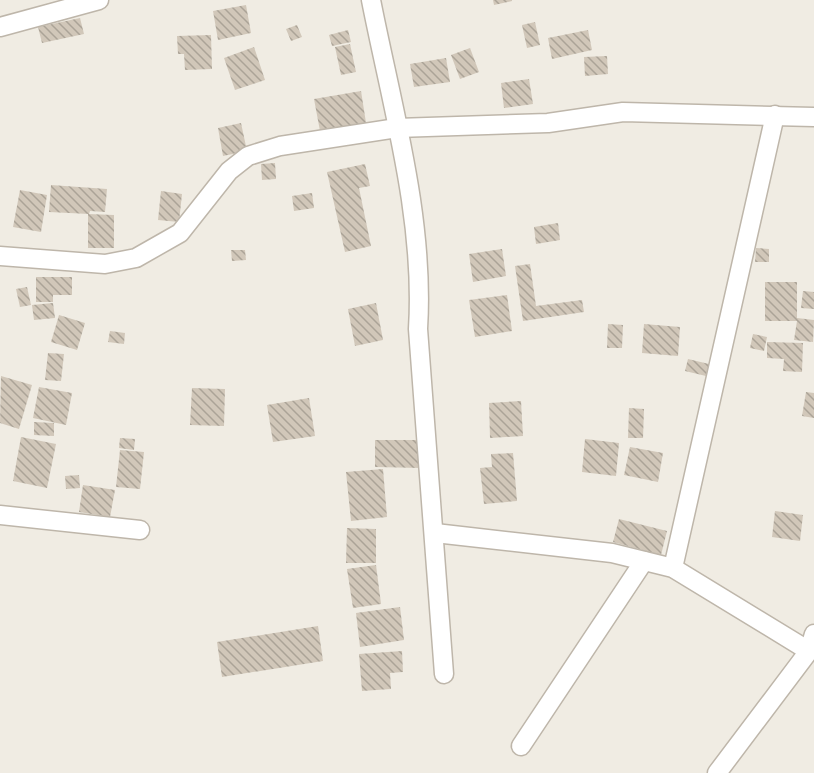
<svg xmlns="http://www.w3.org/2000/svg" width="814" height="773" viewBox="0 0 814 773" font-family="Roboto,sans-serif">
	<defs>
		<pattern id="building-back-hatch" width="6" height="6" patternUnits="userSpaceOnUse" patternTransform="scale(1.5)"><rect width="6" height="6" fill="#d1c7b9"/><path d="M-1 5l2 2M0 0l6 6M5-1l2 2" fill="none" stroke="#aba397"/></pattern>
	</defs>
	<rect width="100%" height="100%" fill="#f0ece3"/>
	<g fill="url(#building-back-hatch)">
		<path d="M493 0H512V1L494 5Z"/>
		<path d="M246 5 251 33 218 40 213 11Z"/>
		<path d="M80 18 84 34 42 43 38 27Z"/>
		<path d="M535 22 540 45 527 48 522 25Z"/>
		<path d="M297 25 302 37 291 41 286 29Z"/>
		<path d="M348 30 351 42 332 46 329 35Z"/>
		<path d="M588 30 592 50 552 59 548 38Z"/>
		<path d="M211 35 212 69 185 70 184 54H178L177 36Z"/>
		<path d="M350 44 356 72 341 75 335 47Z"/>
		<path d="M254 47 265 80 235 90 224 58Z"/>
		<path d="M470 48 479 72 460 79 451 55Z"/>
		<path d="M607 56 608 74 585 76 584 57Z"/>
		<path d="M446 58 450 82 414 87 410 64Z"/>
		<path d="M529 79 533 104 504 108 501 83Z"/>
		<path d="M361 91 366 123 320 131 314 99Z"/>
		<path d="M241 123 247 151 223 156 218 128Z"/>
		<path d="M275 163 276 179 262 180 261 164Z"/>
		<path d="M365 164 370 186 359 188 371 246 345 252 327 172Z"/>
		<path d="M51 185 107 189 105 212 90 211 89 214 49 212Z"/>
		<path d="M20 190 47 195 41 232 13 227Z"/>
		<path d="M161 191 182 194 179 222 158 220Z"/>
		<path d="M312 193 314 208 294 211 292 196Z"/>
		<path d="M88 214 114 215V248H88Z"/>
		<path d="M558 223 560 240 536 244 534 227Z"/>
		<path d="M756 248 769 249V262H755Z"/>
		<path d="M502 249 506 276 473 282 469 254Z"/>
		<path d="M231 250H245L246 260 232 261Z"/>
		<path d="M530 264 536 306 582 300 584 312 523 321 515 266Z"/>
		<path d="M36 277H72V295H53V302H36Z"/>
		<path d="M765 282H797V318L814 320 813 342 794 340 797 321H765Z"/>
		<path d="M27 287 31 305 20 307 16 289Z"/>
		<path d="M803 291 814 292V309L801 308Z"/>
		<path d="M507 295 512 331 475 337 469 300Z"/>
		<path d="M53 303 55 318 34 320 32 305Z"/>
		<path d="M376 303 383 340 355 346 348 309Z"/>
		<path d="M59 315 85 323 77 350 51 342Z"/>
		<path d="M608 324 623 325 622 348H607Z"/>
		<path d="M644 324 680 327 678 356 642 353Z"/>
		<path d="M110 331 125 333 124 344 108 342Z"/>
		<path d="M753 334 767 337 764 351 750 348Z"/>
		<path d="M767 342 803 343 802 372 783 371 784 359 767 358Z"/>
		<path d="M48 353 64 354 61 381 45 380Z"/>
		<path d="M688 359 709 364 706 376 685 371Z"/>
		<path d="M1 376 32 385 19 429 0 423Z"/>
		<path d="M39 387 72 393 66 425 33 418Z"/>
		<path d="M192 388 225 389 224 426 190 425Z"/>
		<path d="M806 392 814 393V418L802 416Z"/>
		<path d="M309 398 315 436 273 442 267 405Z"/>
		<path d="M521 401 523 436 490 438 489 403Z"/>
		<path d="M629 408 644 409 643 438H628Z"/>
		<path d="M34 422 54 423V436L34 435Z"/>
		<path d="M21 437 56 444 47 488 13 481Z"/>
		<path d="M120 438 135 439 134 450 119 448Z"/>
		<path d="M585 439 619 443 616 476 582 472Z"/>
		<path d="M375 440H421V468L375 467Z"/>
		<path d="M630 447 663 453 658 482 624 475Z"/>
		<path d="M120 450 144 452 140 489 116 487Z"/>
		<path d="M513 453 517 501 484 504 480 468 492 467 491 454Z"/>
		<path d="M383 469 387 517 351 521 346 472Z"/>
		<path d="M79 475 80 488 66 489 65 476Z"/>
		<path d="M83 485 115 490 110 517 79 512Z"/>
		<path d="M775 511 803 515 800 541 772 537Z"/>
		<path d="M619 519 667 531 661 555 613 542Z"/>
		<path d="M347 528 376 529V563H346Z"/>
		<path d="M376 565 381 604 353 608 347 569Z"/>
		<path d="M400 607 404 640 360 647 356 613Z"/>
		<path d="M318 626 323 661 222 677 217 642Z"/>
		<path d="M402 651 403 672 390 673 391 689 362 691 359 654Z"/>
	</g>
	<g fill="none" stroke-linecap="round" stroke-linejoin="round">
		<g stroke="#beb6aa" stroke-width="21">
			<g id="minor">
				<path d="M371 0C392 107 425 219 418 329L444 674"/>
				<path d="M0 27 99 0"/>
				<path d="M0 256 105 264 136 258 180 233 229 171 248 156 280 146 397 128 548 123 623 112 814 117"/>
				<path d="M0 515 140 530"/>
				<path d="M435 533 612 553 673 568 809 651"/>
				<path d="M673 568 775 115"/>
				<path d="M521 746 644 561"/>
				<path d="M717 773 809 651 814 634"/>
			</g>
		</g>
		<use href="#minor" stroke="#fff" stroke-width="18"/>
	</g>
</svg>
